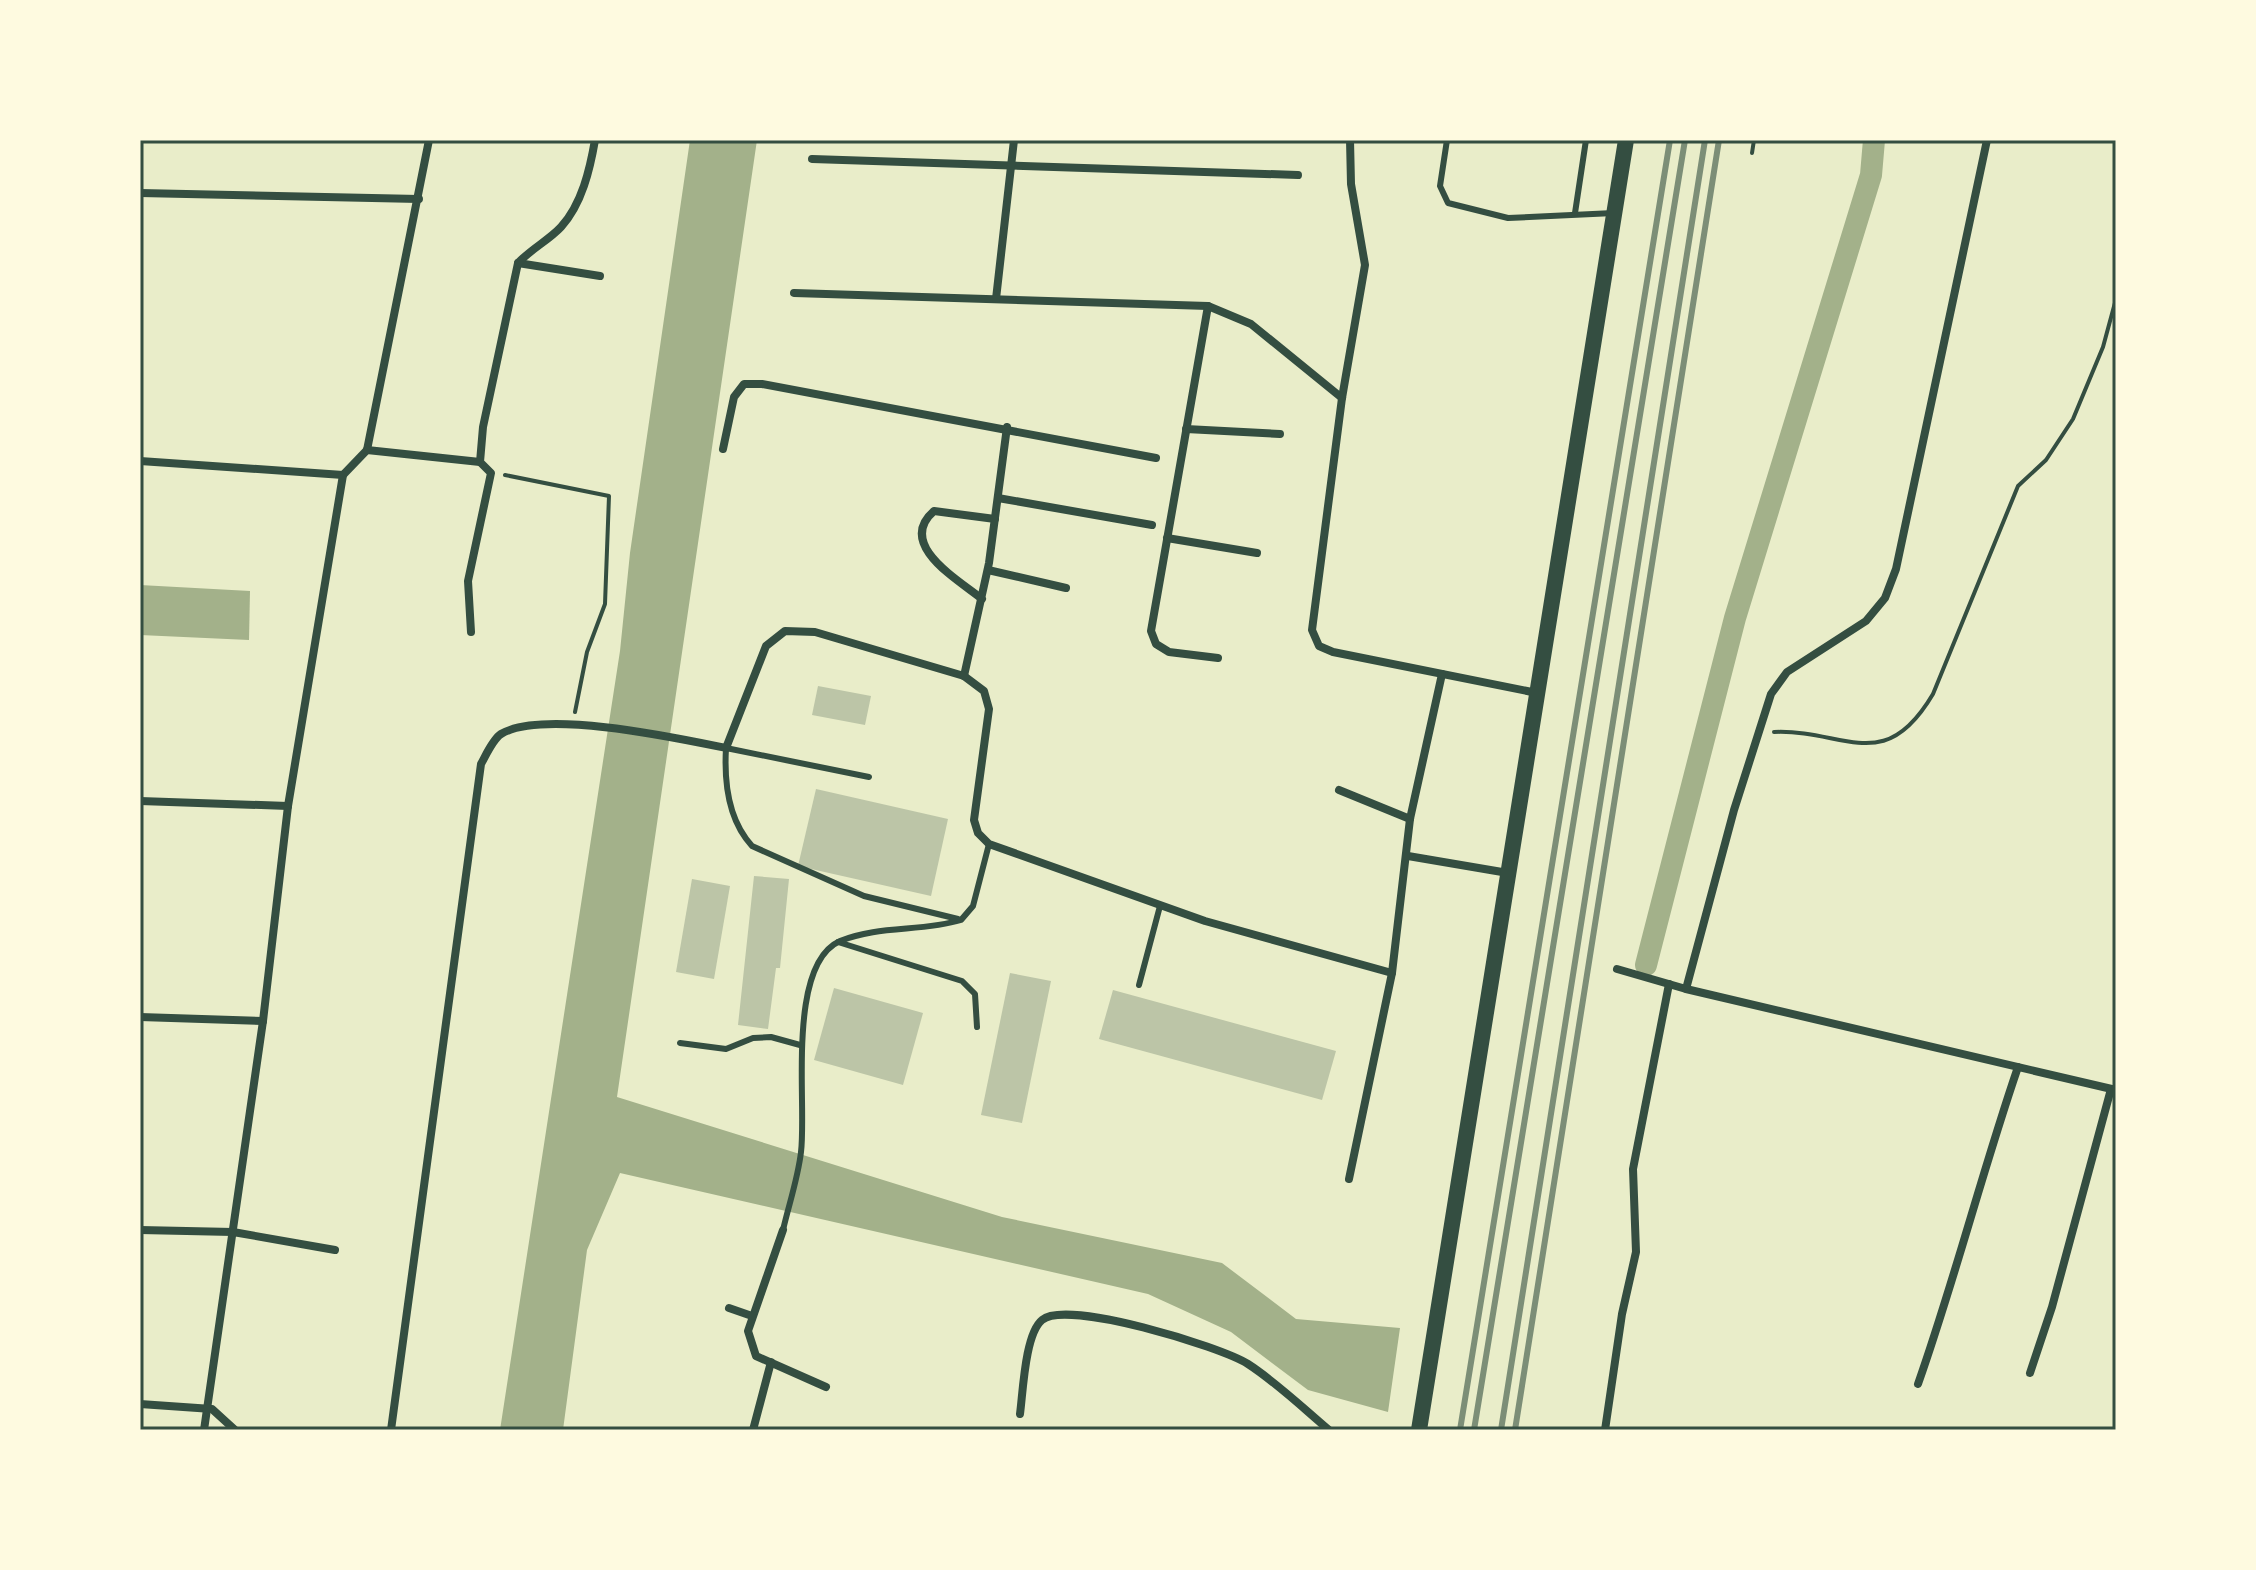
<svg xmlns="http://www.w3.org/2000/svg" width="2256" height="1570" viewBox="0 0 2256 1570" font-family="'Alegreya Sans',sans-serif">
	<rect width="100%" height="100%" fill="#e9edc9"/>
	<g fill="#a3b18a">
		<path d="M690 140H757L617 1097 1002 1217 1222 1263 1296 1319 1400 1328 1388 1412 1308 1390 1231 1332 1148 1294 620 1173 587 1250 563 1430H500L620 651 630 553Z"/>
		<path d="M140 585 250 591 249 640 140 635Z"/>
	</g>
	<g fill="none" stroke-linecap="round" stroke-linejoin="round">
		<path stroke="#a3b18a" stroke-width="22" d="M1646 965 1735 618 1871 175 1874 140"/>
	</g>
	<g fill="#bcc5a7">
		<path d="M818 686 871 696 865 725 812 715Z"/>
		<path d="M816 789 948 819 931 896 798 866Z"/>
		<path d="M754 876 789 879 780 968H776L768 1029 738 1025Z"/>
		<path d="M692 879 730 886 714 979 676 972Z"/>
		<path d="M1010 973 1051 981 1022 1123 981 1115Z"/>
		<path d="M834 988 923 1013 903 1085 814 1060Z"/>
		<path d="M1113 990 1336 1051 1322 1100 1099 1039Z"/>
	</g>
	<g fill="none" stroke-linecap="round" stroke-linejoin="round">
		<g stroke="#344e41" stroke-width="4">
			<path d="M1752 153 1754 140"/>
			<path d="M505 475 609 496 605 604 587 652 575 712"/>
			<path d="M1774 732C1845 729 1884 777 1933 694L2018 486 2046 460 2073 419 2103 347 2116 299"/>
		</g>
		<g stroke="#344e41" stroke-width="6">
			<path d="M1447 140 1440 186 1448 203 1508 218 1614 213"/>
			<path d="M1575 213 1586 140"/>
			<path d="M869 777 726 748C724 782 728 820 752 846L864 896 958 919"/>
			<path d="M838 942 962 981 975 994 977 1027"/>
			<path d="M1139 985 1160 906"/>
			<path d="M680 1043 726 1049 753 1038 771 1037 800 1045"/>
			<path d="M783 1230C789 1204 798 1178 801 1152 807 1105 786 965 840 941 879 925 922 932 961 920L973 906 989 844"/>
		</g>
		<g stroke="#344e41" stroke-width="8">
			<path d="M1350 140 1351 184 1365 265 1342 398 1312 630 1319 646 1333 652 1537 693"/>
			<path d="M812 159 1298 175"/>
			<path d="M140 193 419 199"/>
			<path d="M518 263 600 276"/>
			<path d="M794 293 1208 306 1251 324 1342 398"/>
			<path d="M996 299 1014 140"/>
			<path d="M1208 306 1151 631 1156 644 1169 652 1218 658"/>
			<path d="M1186 429 1280 434"/>
			<path d="M723 449 734 397 744 384H762L1156 458"/>
			<path d="M367 450 429 140"/>
			<path d="M367 450 480 462"/>
			<path d="M140 461 343 475 367 450"/>
			<path d="M998 498 1152 525"/>
			<path d="M1167 538 1257 553"/>
			<path d="M988 570 1066 588"/>
			<path d="M982 599C957 579 896 544 934 511L995 519"/>
			<path d="M471 632 468 581 491 473 480 462 483 427 518 263C531 249 549 240 561 227 582 204 590 169 595 140"/>
			<path d="M964 676 989 563 1007 427"/>
			<path d="M1339 790 1410 819"/>
			<path d="M140 801 288 806"/>
			<path d="M1408 856 1508 873"/>
			<path d="M1617 969 1686 989 2116 1090"/>
			<path d="M1686 989 1734 810 1771 694 1787 672 1866 621 1885 598 1896 569 1987 140"/>
			<path d="M140 1017 263 1021"/>
			<path d="M1349 1179 1392 973"/>
			<path d="M140 1230 233 1232 335 1250"/>
			<path d="M783 1230 748 1331 756 1356 826 1387"/>
			<path d="M729 1308 752 1316"/>
			<path d="M2030 1373 2052 1307 2111 1089"/>
			<path d="M1918 1384C1955 1279 1982 1172 2018 1067"/>
			<path d="M140 1404 212 1409 235 1430"/>
			<path d="M1020 1414C1023 1392 1025 1334 1042 1320 1066 1299 1219 1346 1248 1364 1276 1382 1303 1408 1329 1430"/>
			<path d="M204 1430 263 1021 288 806 343 475"/>
			<path d="M391 1430 481 764C486 755 493 739 501 734 543 709 677 738 726 748L766 646 785 631 815 632 964 676 984 691 989 709 974 820 978 833 989 844 1205 921 1392 973 1410 819 1442 674"/>
			<path d="M753 1430 771 1362"/>
			<path d="M1605 1430 1622 1314 1636 1252 1633 1169 1669 984"/>
		</g>
		<path stroke="#344e41" stroke-width="16" d="M1419 1430 1626 140"/>
		<g stroke="#7c8e77" stroke-width="6">
			<path d="M1460 1430 1670 140"/>
			<path d="M1474 1430 1685 140"/>
			<path d="M1501 1430 1705 140"/>
			<path d="M1515 1430 1719 140"/>
		</g>
	</g>
	<rect width="2256" height="1570" fill="none" stroke="#fefae0" stroke-width="284"/>
	<rect x="142" y="142" width="1972" height="1286" fill="none" stroke="#344e41" stroke-width="3"/>
</svg>
